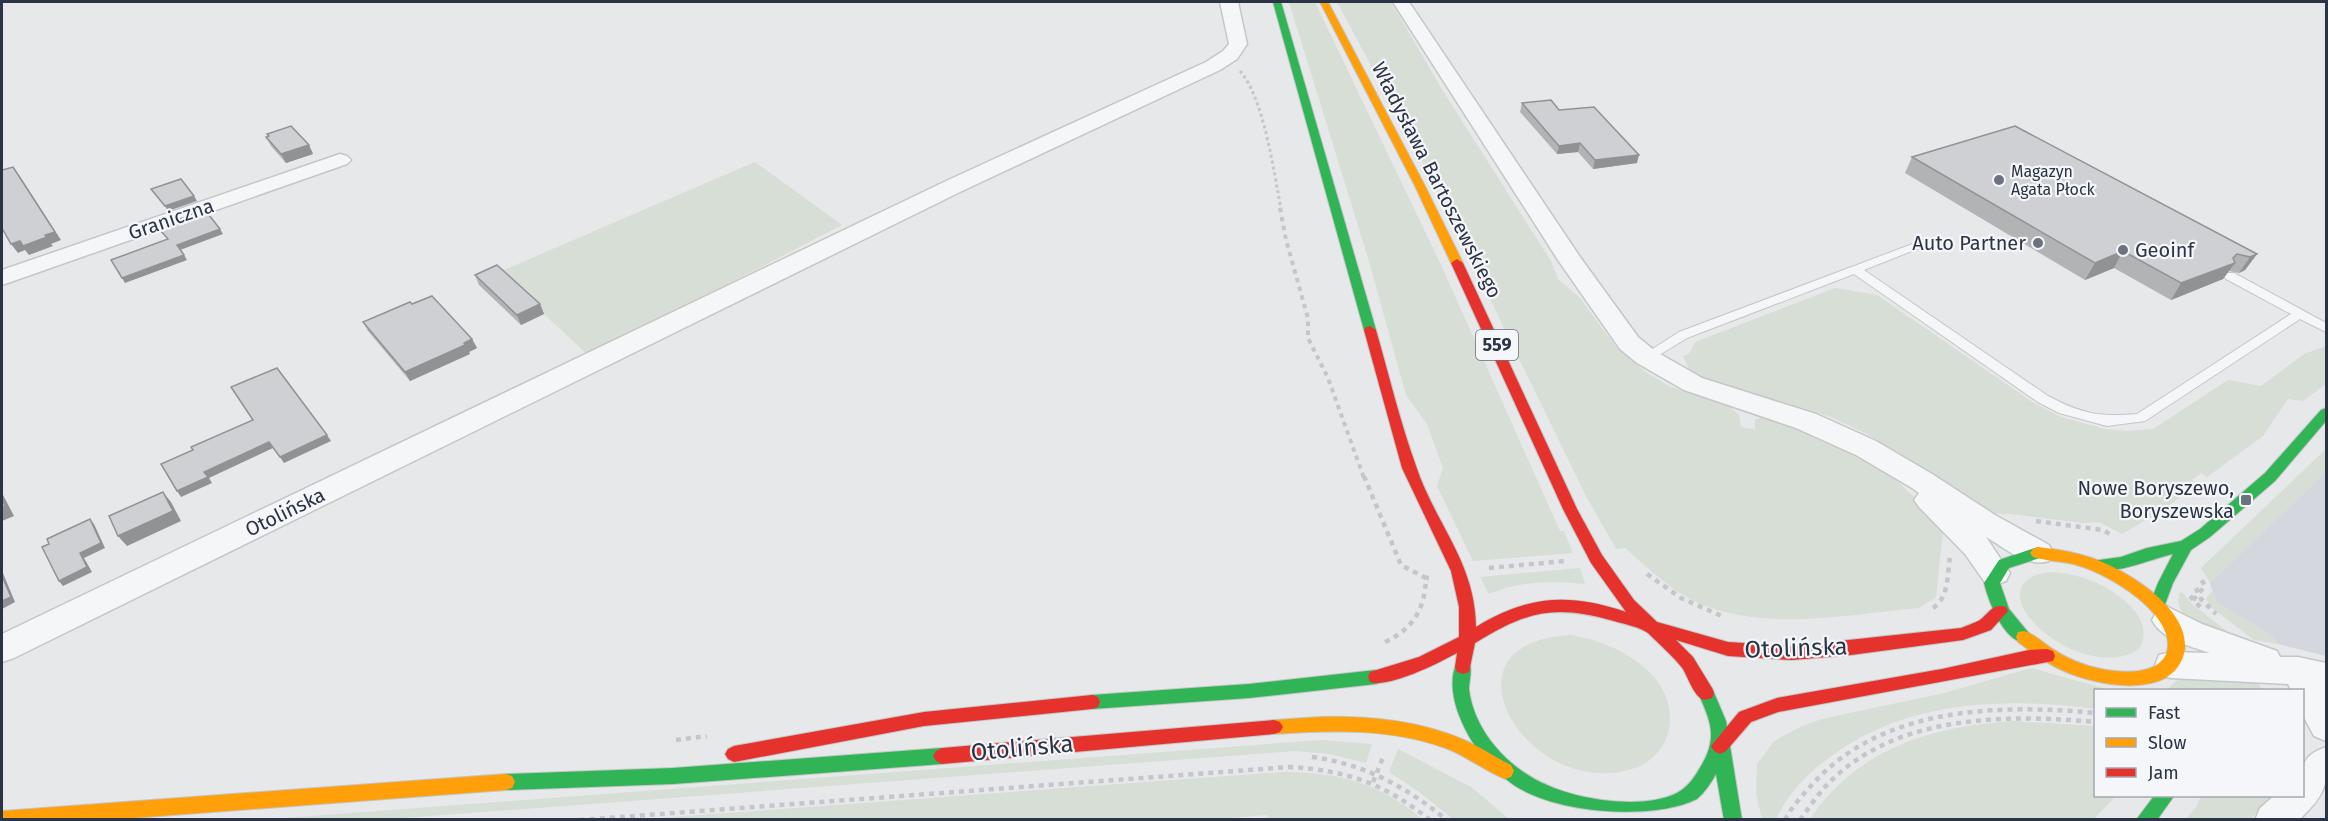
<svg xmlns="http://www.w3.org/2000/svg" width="2328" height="821" viewBox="0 0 2328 821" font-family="'Fira Sans',sans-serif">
	<rect width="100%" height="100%" fill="#e6e8ea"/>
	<path fill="#d4d7dd" d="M2326 472V656L2278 644 2271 635 2216 602 2210 583Z"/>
	<g fill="#d6ded6">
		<path d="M1289 2H1315L1442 267 1560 531H1564L1573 553 1473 561 1437 486 1443 468 1427 424 1406 395 1368 258Z"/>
		<path d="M1337 2H1391L1443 91 1551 261 1558 279 1579 297 1617 348 1647 373 1671 387 1729 406 1739 415 1741 427 1755 430V420L1765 416 1781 419 1863 455 1898 482 1947 528 1943 531 1936 597 1919 608C1841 615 1743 637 1674 589 1657 577 1641 562 1625 548L1616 549 1586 496 1428 172Z"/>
		<path d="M755 162 842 225 589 356 499 272Z"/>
		<path d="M1835 288 1877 295 2034 403 2061 417 2105 429 2127 431 2153 429 2228 380 2261 386 2304 354 2326 346V384L2303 401 2288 399 2263 436 2207 477 2201 473 2192 480 2197 484 2166 508 2122 534 2099 522 2083 523 2010 514 1989 513 1929 471 1867 434 1831 417 1692 375 1683 356 1689 354 1695 342Z"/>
		<path d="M2326 449V472L2210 583 2201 568Z"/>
		<path d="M1580 568 1585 584C1551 580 1521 581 1489 594L1480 577Z"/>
		<path d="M2047 572C2060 572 2072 574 2084 578 2110 586 2159 617 2139 649 2084 687 1967 588 2047 572Z"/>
		<path d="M2181 591 2193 605 2232 635 2217 638C2202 627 2169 614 2181 591Z"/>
		<path d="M2212 591 2216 602 2271 635 2278 644 2254 640 2211 607 2206 599Z"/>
		<path d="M1570 635C1614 641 1679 674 1669 729 1666 747 1652 762 1635 768 1530 804 1430 643 1570 635Z"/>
		<path d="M2031 668 2110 690H2096L2095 709C2004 697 1905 700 1829 758 1806 774 1788 794 1776 819H1762L1756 794 1757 764 1774 741 1802 726 1822 719 1944 693Z"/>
		<path d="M2231 677 2259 684 2262 690H2169C2177 670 2213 677 2231 677Z"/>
		<path d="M2014 721 2095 726 2096 796H2116L2094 819H1810C1858 748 1932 726 2014 721Z"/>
		<path d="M1321 740 1372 744 1366 763 1329 754 1295 751 390 819 259 820Z"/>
		<path d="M1398 749 1471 787 1509 819H1453L1418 791 1389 772Z"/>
		<path d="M1281 772C1338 772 1378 782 1422 819L1270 820 1266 815 1207 820 646 819Z"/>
		<path d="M2201 796H2273L2250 819 2185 820 2197 806Z"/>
	</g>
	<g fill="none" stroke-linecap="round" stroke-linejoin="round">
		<g stroke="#c4c6c8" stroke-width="2">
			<path id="lane" d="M1923 240 1927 241 1929 243 1927 245 1864 270 2048 396C2082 414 2099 417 2137 414L2291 314 2226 279 2224 276 2226 273H2234L2326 323V332L2300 319 2145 421 2107 426 2059 413 2038 402 1854 274 1687 338 1651 360H1641L1640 357 1679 332Z"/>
		</g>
		<g stroke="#c4c6c8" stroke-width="3">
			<g id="street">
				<path d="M1220 2H1238L1247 44 1237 59 1220 70 960 192 14 658 2 662V634L944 182 1206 62 1223 51 1229 44Z"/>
				<path d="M1393 2H1409L1580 257 1638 337 1655 351 1702 378 1816 414 1876 441 1932 474 1995 515 2049 545 2053 553 2049 561C2027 568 2005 548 1986 537L2010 573 2006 581 1995 585 1984 581 1965 554 1919 507 1914 500 1919 493 1912 488 1856 455 1796 428 1684 390 1637 363 1620 349 1558 260Z"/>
				<path d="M340 154 347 156 351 160 347 164 2 285V270Z"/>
				<path d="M2168 607 2202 624 2277 651 2280 657H2298L2326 663V741L2314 736 2302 714V690H2291L2288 684 2171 678 2159 675 2155 665 2159 655 2171 652 2210 653C2190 646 2162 640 2152 620L2157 611Z"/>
				<path d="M2326 747C2328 785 2327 793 2299 820H2255L2260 808 2274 796H2302C2302 770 2299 756 2326 747Z"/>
			</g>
		</g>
		<g stroke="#c4c6c8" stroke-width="2">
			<g id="fast">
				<path d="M1273 2H1281L1376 330 1374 333 1370 334 1364 330Z"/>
				<path d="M2326 408V421L2275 481 2210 537 2191 550 2173 583 2163 610 2157 612 2151 610 2149 606 2158 583 2173 554C2151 559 2113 576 2092 569L2089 565 2092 561 2121 557 2147 548 2181 541 2200 529 2265 473 2321 410Z"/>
				<path d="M2038 547 2043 549 2046 553 2043 557 2009 568 2000 583 2009 609 2032 637 2030 642C2006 649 1988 600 1984 583L1999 560Z"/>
				<path d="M1463 660 1469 662C1473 670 1469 680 1469 689 1471 707 1479 725 1490 740 1504 759 1525 776 1547 785 1579 800 1644 810 1677 793 1688 787 1695 777 1701 766 1718 738 1711 721 1698 693L1700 688 1706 686 1712 688 1726 721 1742 820H1724L1716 774C1711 783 1705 792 1697 799 1653 821 1553 814 1511 783 1488 766 1469 742 1459 715 1453 699 1449 679 1457 662Z"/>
				<path d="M1376 670 1382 672 1384 677 1382 682 1376 684 1249 698 1092 709 1086 707 1084 702 1086 697 1092 695 1249 684Z"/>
				<path d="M942 748 948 751 951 756 948 761 942 764 673 784 506 790 500 788 497 782 500 776 506 774 673 768Z"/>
				<path d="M2154 796H2174L2157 820H2136Z"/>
			</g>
		</g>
		<g stroke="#c4c6c8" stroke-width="2">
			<g id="slow">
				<path d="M1320 2H1328L1425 186 1463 263 1461 265 1457 267 1451 263 1415 186Z"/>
				<path d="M2038 547C2056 549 2074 552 2092 558 2126 570 2198 612 2183 657 2168 700 2095 685 2064 671 2047 664 2033 653 2018 642L2016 637 2018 632 2024 631C2034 634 2042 642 2051 648 2066 658 2082 665 2101 669 2179 684 2189 634 2130 592 2113 580 2093 569 2073 564 2060 561 2046 561 2033 557L2030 553 2033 549Z"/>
				<path d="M1319 717C1368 716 1416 720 1462 739 1479 746 1495 757 1511 765L1514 771 1511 777 1505 779C1485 771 1468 757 1448 749 1392 728 1332 730 1274 734L1268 732 1265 727 1268 722 1274 720Z"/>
				<path d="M506 774 512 776 515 782 512 788 506 790 107 820H2V811Z"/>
			</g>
		</g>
		<g stroke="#c4c6c8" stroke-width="2">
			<g id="jam">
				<path d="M1457 259 1463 263 1577 509 1602 555 1634 600 1657 622 1728 642 1792 646 1961 628C1968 625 1975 623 1980 620 1989 613 1993 603 2006 607L2008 611 1991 630 1963 640 1851 655 1792 660 1728 656 1676 640 1693 657 1712 688 1714 693 1712 698C1707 700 1703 701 1699 697 1692 690 1688 678 1683 669 1674 657 1659 644 1648 633 1640 627 1624 624 1614 621 1554 604 1527 611 1475 643L1469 672 1463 674 1457 672 1455 667 1457 653C1439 663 1389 688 1370 682L1368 677 1370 672 1419 657 1459 637V607L1451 571 1402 468 1364 330 1366 327 1370 326 1376 330C1389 375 1400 422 1416 466 1435 524 1475 561 1476 627 1528 595 1569 593 1626 612L1591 563 1563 509 1451 263Z"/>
				<path d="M2047 649 2053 651 2055 656 2053 661 1778 712 1751 722 1726 751 1720 754 1714 751 1711 746 1739 712 1777 698 1942 669 2029 650Z"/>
				<path d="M1092 695 1098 697 1100 702 1098 707 1092 709 924 726 734 762 728 759 725 754 728 749 734 746 924 712Z"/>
				<path d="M1274 720 1280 722 1283 727 1280 732 1274 734 942 764 936 761 933 756 936 751 942 748Z"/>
			</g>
		</g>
		<path stroke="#c5c6ca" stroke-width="3" stroke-dasharray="3 3" stroke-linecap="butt" d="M1240 71C1264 98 1274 173 1281 209"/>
		<path stroke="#c5c6ca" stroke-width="4" stroke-dasharray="4.5 4.5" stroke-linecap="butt" d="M1280 208 1286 240 1308 318V338L1328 378 1364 478"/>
		<g stroke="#c5c6ca" stroke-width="4.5" stroke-dasharray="5 5" stroke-linecap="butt">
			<path d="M1364 476 1401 565 1426 578"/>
			<path d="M2036 521 2103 530 2113 536"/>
			<path d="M1489 568 1565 561"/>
			<path d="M1647 574 1681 598 1724 617"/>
			<path d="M2196 588 2201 599 2216 614"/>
			<path d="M2190 596 2201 608"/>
			<path d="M2193 600 2205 586 2200 577"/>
			<path d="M1933 608C1949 598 1947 575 1950 558"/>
			<path d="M1385 642C1413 629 1425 609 1426 578H1429"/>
			<path d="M676 740 707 736"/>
			<path d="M1312 757C1365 764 1406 787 1447 820"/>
			<path d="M1373 782 1384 755"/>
			<path d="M580 820 1289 767C1347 770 1385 784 1430 820"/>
			<path d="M1785 820C1791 808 1801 797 1810 787 1880 706 1998 704 2096 713"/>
			<path d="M1800 820C1808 809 1816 797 1825 787 1892 714 2005 714 2096 722"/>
		</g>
		<use href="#lane" fill="#f5f6f7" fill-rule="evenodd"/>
		<use href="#street" fill="#f5f6f7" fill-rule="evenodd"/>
		<use href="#fast" fill="#30b455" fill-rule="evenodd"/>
		<use href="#slow" fill="#ff9f0a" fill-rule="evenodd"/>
		<use href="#jam" fill="#e5322d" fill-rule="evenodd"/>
	</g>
	<g fill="#b1b3b5">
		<path d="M1522 103 1559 110 1637 163 1593 169 1578 152 1557 154 1520 112Z"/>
		<path d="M267 134 309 145 313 154 286 163 271 146 266 137H268Z"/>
		<path d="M1912 157 2257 254 2245 270 2239 273 2229 271 2223 279 2171 300 2114 268 2085 280 1905 173Z"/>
		<path d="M475 275 540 304 544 314 521 325 479 285Z"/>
		<path d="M412 304 472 339 477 348 469 352 470 354 410 381 368 331 363 322Z"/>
	</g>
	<g fill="#909294">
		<path d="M1580 143 1578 152 1557 154 1559 146Z"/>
		<path d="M309 145 313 154 286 163 281 154Z"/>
		<path d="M1639 155 1637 163 1593 169 1595 160Z"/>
		<path d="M19 175 61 240 51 244 53 246 29 255 25 250 18 253 11 244Z"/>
		<path d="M194 196 197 201 168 211 165 206Z"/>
		<path d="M220 229 223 234 180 250 177 245Z"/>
		<path d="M2123 251 2114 268 2085 280 2095 263Z"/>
		<path d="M2237 254 2230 264 2235 263 2223 279 2171 300 2181 283 2233 258Z"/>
		<path d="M2257 254 2245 270 2239 273 2250 257Z"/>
		<path d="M184 255 187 260 125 283 122 278Z"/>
		<path d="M540 304 544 314 521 325 517 315Z"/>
		<path d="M472 339 477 348 469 352 470 354 410 381 405 372Z"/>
		<path d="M327 435 331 441 284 463 280 457Z"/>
		<path d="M269 442 273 448 209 478 212 483 181 497 177 491 204 472Z"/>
		<path d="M163 492 171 502 181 521 127 546 118 536Z"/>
		<path d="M2 493 14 516 2 521Z"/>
		<path d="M90 519 94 524 105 548 84 558 92 572 63 586 59 581Z"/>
		<path d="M2 571 15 602 2 609Z"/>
	</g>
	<g fill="#ced0d3" stroke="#909294" stroke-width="1.5">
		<path d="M1551 100 1559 110 1594 107 1639 155 1595 160 1580 143 1559 146 1522 103Z"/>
		<path d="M291 126 309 145 281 154 266 137 269 136 267 134Z"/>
		<path d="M2015 126 2257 254 2250 257 2237 254 2233 258 2235 263 2181 283 2123 251 2095 263 1912 157Z"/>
		<path d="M13 167 55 232 45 235 47 237 23 246 20 241 11 244 2 228V170Z"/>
		<path d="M181 179 194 196 165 206 151 189Z"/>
		<path d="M205 210 220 229 177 245 184 255 122 278 111 260 168 239 160 230 178 222 177 220Z"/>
		<path d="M497 265 540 304 517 315 475 275Z"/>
		<path d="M432 296 472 339 464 343 465 345 405 372 363 322 410 302 412 304Z"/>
		<path d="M277 368 327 435 280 457 269 442 204 472 208 477 177 491 161 464 193 450 191 447 253 420 231 387Z"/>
		<path d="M163 492 173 511 118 536 109 516Z"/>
		<path d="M2 499 5 506 2 507Z"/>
		<path d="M90 519 101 543 80 553 87 567 59 581 42 547 49 544 47 539Z"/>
		<path d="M2 576 11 597 2 601Z"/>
	</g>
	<g fill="#6c737f" stroke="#f4f6f9" stroke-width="2">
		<circle cx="1999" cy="180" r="6"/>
		<circle cx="2038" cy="243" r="6"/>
		<circle cx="2123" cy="250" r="6"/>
		<rect x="2240" y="494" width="12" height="12" rx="3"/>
	</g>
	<g text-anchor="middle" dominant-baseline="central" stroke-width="4.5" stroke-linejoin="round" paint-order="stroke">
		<g font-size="16" fill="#2b3445" stroke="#f4f6f9" text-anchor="start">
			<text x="2011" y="171">Magazyn<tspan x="2011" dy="18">Agata Płock</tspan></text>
		</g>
		<rect fill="#f4f6f9" stroke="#676e7b" stroke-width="1.5" x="1476" y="330" width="42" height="30" rx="4.5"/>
		<g font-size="18" font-weight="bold" fill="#2b3445">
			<text x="1497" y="345">559</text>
		</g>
		<g font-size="20" fill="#2b3445" stroke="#f4f6f9">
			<text transform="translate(1437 180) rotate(63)">Władysława Bartoszewskiego</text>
			<text transform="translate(171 219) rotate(-19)">Graniczna</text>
			<text transform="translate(285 512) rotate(-26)">Otolińska</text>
		</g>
		<g font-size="20" fill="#2b3445" stroke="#f4f6f9" text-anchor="end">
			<text x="2026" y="243">Auto Partner</text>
			<text x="2135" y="250" text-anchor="start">Geoinf</text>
			<text x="2234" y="488">Nowe Boryszewo,<tspan x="2234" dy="23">Boryszewska</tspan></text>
		</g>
		<g font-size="24" fill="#2b3445" stroke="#f4f6f9">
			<text transform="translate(1796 648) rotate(-2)">Otolińska</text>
			<text transform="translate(1022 748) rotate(-5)">Otolińska</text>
		</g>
	</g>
	<rect width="2328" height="821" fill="none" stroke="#2b3445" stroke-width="6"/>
	<rect x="2094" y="689" width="210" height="108" fill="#f4f6f9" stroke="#a4a8b1" stroke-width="1.5"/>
	<rect x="2106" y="708" width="30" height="9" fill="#30b455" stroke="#a4a8b1" stroke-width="1.5"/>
	<text x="2148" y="719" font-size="18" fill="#2b3445">Fast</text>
	<rect x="2106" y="738" width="30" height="9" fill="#ff9f0a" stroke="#a4a8b1" stroke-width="1.5"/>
	<text x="2148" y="749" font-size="18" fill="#2b3445">Slow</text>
	<rect x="2106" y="768" width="30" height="9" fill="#e5322d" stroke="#a4a8b1" stroke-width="1.5"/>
	<text x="2148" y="779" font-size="18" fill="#2b3445">Jam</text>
</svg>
